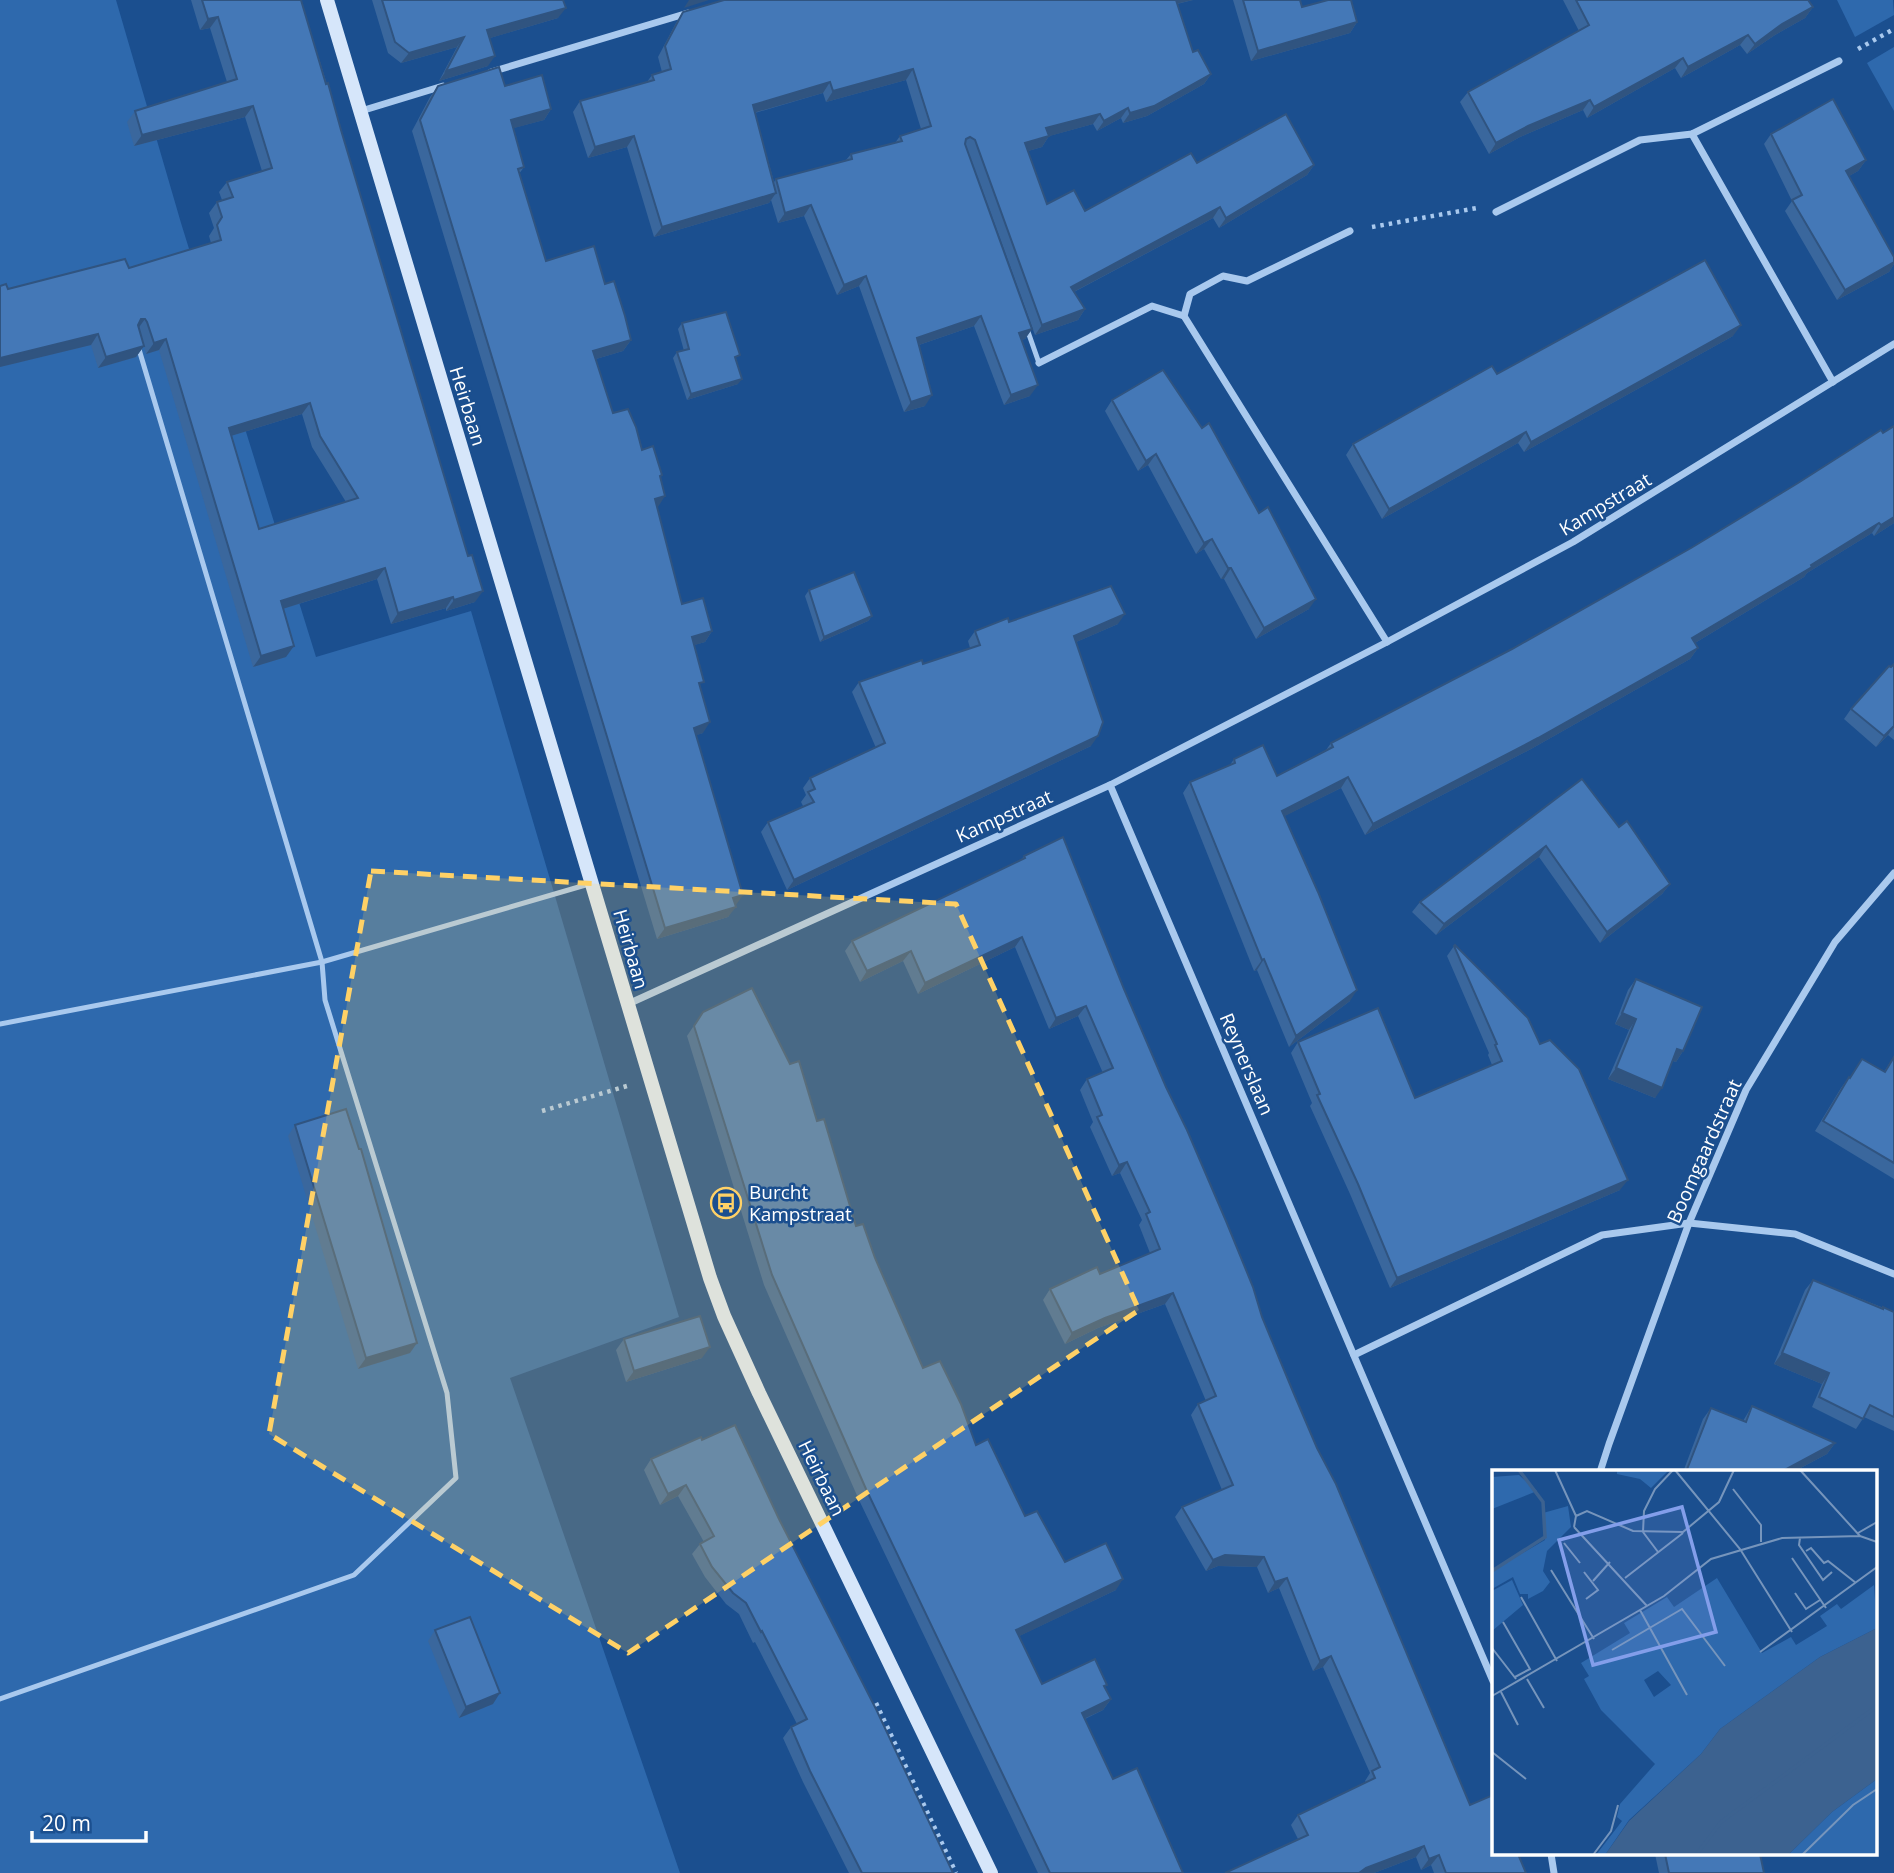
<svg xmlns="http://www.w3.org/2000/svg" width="1894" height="1873" viewBox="0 0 1894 1873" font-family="'Open Sans',sans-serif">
	<rect width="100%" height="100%" fill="#1b4f8f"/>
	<g fill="#2e69ad">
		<path d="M0 0H116L181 223 316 657 471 611 679 1317 510 1378 680 1873H0Z"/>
		<path d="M1837 0H1893L1894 15 1855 37Z"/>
		<path d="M1894 47V111L1867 63Z"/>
	</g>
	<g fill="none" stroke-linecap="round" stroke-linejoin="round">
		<g stroke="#a9c9ee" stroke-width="4.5" stroke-dasharray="3.5 5" stroke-linecap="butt">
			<path d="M1858 49 1894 29"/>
			<path d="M1372 227 1477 208"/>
			<path d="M542 1111 627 1086"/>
			<path d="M876 1703 956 1873"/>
		</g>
		<g stroke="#a9c9ee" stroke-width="5">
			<path d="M1026 326 1039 363"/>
			<path d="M0 1024 322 962 589 884"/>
			<path d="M0 1699 354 1575 456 1478 447 1393 325 1000 322 962 138 346"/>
		</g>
		<g stroke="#a9c9ee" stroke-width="7">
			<path d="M491 72 688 13"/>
			<path d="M361 111 443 86"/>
			<path d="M1692 134 1833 382"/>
			<path d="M1496 212 1640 140 1692 134 1839 61"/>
			<path d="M1184 316 1190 294 1223 276 1247 281 1350 231"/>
			<path d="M1039 363 1152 306 1184 316 1387 642"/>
			<path d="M1110 785 1493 1681"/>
			<path d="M628 1004 1110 785 1387 642 1573 542 1894 344"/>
			<path d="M1354 1355 1602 1235 1689 1223 1795 1234 1894 1274"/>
			<path d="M1600 1472 1609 1444 1689 1223 1746 1090 1835 942 1894 873"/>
			<path d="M1551 1854 1554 1873"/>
		</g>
		<path stroke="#d6e6fa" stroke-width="14" d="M327 0 710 1278 724 1316 759 1393 991 1873"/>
	</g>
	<g fill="#3a679d" fill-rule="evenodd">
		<path d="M191 0H301L341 130 475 602 446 611V608L391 624 377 579 283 609 286 657 253 667 159 350 146 354 144 346 136 357 98 368 91 345 0 367V286L8 289 129 268 211 243 209 236 214 228 209 213 217 202 222 200 219 192 227 182 262 171 245 117 134 146 127 122 135 111 227 82 210 28 200 30ZM302 414 312 447 346 502 259 529 231 436Z"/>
		<path d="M372 0H563L558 18 490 38 488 66 439 81 457 47 401 63 388 53Z"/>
		<path d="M724 0H1193L1177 4 1193 52 1211 74 1204 84 1147 116 1123 123 1121 118 1097 131 1093 124 1049 136 1042 147 1028 151 1047 204 1085 211 1197 163 1314 165 1307 175 1219 228 1213 218 1074 292 1085 309 1078 320 1035 335 968 150 1032 329 1025 339 1021 340 1030 396 1004 405 974 326 919 345 925 406 904 412 859 286 837 295 804 216 778 223 771 200 769 203 654 237 627 147 588 158 573 112 580 101 647 82 652 75 662 72 658 57 676 23 683 12ZM906 80 921 129 900 136 895 143 851 154 846 160 776 179 774 182 755 113 823 93 826 102Z"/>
		<path d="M1233 0H1300L1302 7 1357 22 1350 33 1251 61Z"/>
		<path d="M1563 0H1808L1813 7 1805 18 1775 35 1747 54 1740 45 1681 78 1675 68 1587 118 1583 110 1520 137 1489 154 1460 102 1468 92 1579 31Z"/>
		<path d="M438 86H505L551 109 544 120 513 128 524 167 519 174 546 261 605 284 631 340 623 351 596 359 613 413 662 475 660 478 658 507H657L682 604 712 631 705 642 694 645 700 688 703 733 696 735 735 906 728 917 657 939 412 131 430 97Z"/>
		<path d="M1771 134 1866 160 1858 171 1849 176 1894 257V264L1889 272 1837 300 1785 211 1792 201 1764 144Z"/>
		<path d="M682 323 737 360 738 384 687 400 673 358 677 352 684 351 678 329Z"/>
		<path d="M1733 336 1524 452 1518 443 1382 519 1346 455 1353 444 1497 374Z"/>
		<path d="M1112 400 1309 609 1256 639 1224 579H1221L1204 549 1196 554 1148 465 1138 471 1105 411Z"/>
		<path d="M1894 426V523L1874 536 1872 533 1807 573 1804 577 1695 643 1698 648 1690 659 1531 749 1365 835 1341 788 1284 816 1350 1001 1289 1047 1257 970 1254 971 1183 793 1190 782 1230 765 1234 759 1277 776 1326 750 1331 743 1512 649 1691 548Z"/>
		<path d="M809 590 872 616 868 621 820 642 805 596Z"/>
		<path d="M1009 622 1118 624 1076 642 1091 746 787 890 761 832 768 822 803 806 801 802 806 795 803 788 810 778 876 748 852 692 859 682 923 664 970 648 968 641 975 631Z"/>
		<path d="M1894 664V740L1888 735 1876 747 1844 719 1851 709Z"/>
		<path d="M1582 779 1619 827 1670 884 1662 894 1600 943 1539 857 1436 935 1412 912 1420 902Z"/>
		<path d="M1024 856 1124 989 1294 1394 1470 1805 1526 1873H1434L1431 1865 1421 1870 1416 1857 1374 1873H1225L1298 1839 1291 1825 1298 1815 1366 1783 1365 1781 1370 1773 1323 1667 1313 1671 1279 1588 1268 1593 1257 1567 1218 1566 1206 1571 1175 1517 1182 1507 1222 1490 1191 1415 1198 1404 1206 1401 1165 1304 1098 1328 1065 1344 1043 1300 1050 1289 1100 1274 1150 1253 1139 1225 1142 1220 1120 1173 1112 1176 1090 1127 1093 1122 1080 1090 1087 1079 1103 1073 1078 1016 1049 1029 1015 947 918 994 903 961 860 982 845 951 852 941 1021 860Z"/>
		<path d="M1454 946 1540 1044 1620 1190 1390 1288 1350 1194 1310 1106 1312 1103 1291 1053 1298 1042 1415 1098 1492 1065 1488 1055 1489 1053 1447 956Z"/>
		<path d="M1636 979 1683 1051 1676 1062 1673 1061 1655 1098 1608 1079 1629 1030 1615 1024 1628 990Z"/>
		<path d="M703 1012 817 1121 856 1226 875 1258 923 1368 1025 1516 1065 1562 1116 1590 1019 1636 1042 1684 1105 1688 1111 1699 1103 1710 1085 1719 1113 1779 1183 1873H1038L859 1500 764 1285 687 1036Z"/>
		<path d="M1894 1056V1179L1815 1131 1841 1088 1849 1077 1850 1078 1862 1059 1884 1072Z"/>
		<path d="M295 1125 359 1149 410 1353 358 1369 288 1136Z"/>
		<path d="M1813 1280 1894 1312V1431L1864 1417 1856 1429 1812 1407 1822 1384 1774 1364 1805 1290Z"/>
		<path d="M624 1339 702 1358 626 1382 616 1350Z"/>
		<path d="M1752 1406 1835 1443 1827 1454 1793 1472H1683L1703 1419 1711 1408 1743 1421Z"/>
		<path d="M702 1440 779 1519 953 1873H849L803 1782 783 1738 791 1727 797 1724 755 1642 753 1643 739 1614 726 1604 705 1577 692 1554 700 1544 704 1542 678 1496 660 1505 644 1470 651 1459Z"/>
		<path d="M435 1630 493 1704 459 1718 428 1641Z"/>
		<path d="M1655 1854H1760L1764 1873H1659Z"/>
	</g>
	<g fill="#305480">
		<path d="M689 0H709L684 8Z"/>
		<path d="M1172 0H1193L1167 6Z"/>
		<path d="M1813 7 1805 18 1775 35 1747 54 1755 44 1782 24Z"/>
		<path d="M566 8 558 18 480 41 487 30Z"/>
		<path d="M218 17 210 28 200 30 208 19Z"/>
		<path d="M1357 22 1350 33 1251 61 1258 51Z"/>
		<path d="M1748 35 1740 45 1681 78 1688 67Z"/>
		<path d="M464 37 457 47 401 63 409 53Z"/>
		<path d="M495 56 488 66 439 81 446 71Z"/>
		<path d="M1683 58 1675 68 1587 118 1594 107Z"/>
		<path d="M913 69 906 80 826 102 833 91Z"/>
		<path d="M1211 74 1204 84 1147 116 1123 123 1130 113Z"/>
		<path d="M830 82 823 93 746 115 753 105Z"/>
		<path d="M1590 100 1583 110 1520 137 1489 154 1496 143 1528 126Z"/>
		<path d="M253 106 245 117 134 146 142 135Z"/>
		<path d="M1128 108 1121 118 1097 131 1104 121Z"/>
		<path d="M551 109 544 120 503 131 511 120Z"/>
		<path d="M1100 114 1093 124 1039 139 1046 128Z"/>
		<path d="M634 136 627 147 588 158 595 147Z"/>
		<path d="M1049 136 1042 147 1018 154 1025 143Z"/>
		<path d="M1866 160 1858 171 1839 182 1846 171Z"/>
		<path d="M1314 165 1307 175 1219 228 1226 218Z"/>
		<path d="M776 193 769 203 654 237 662 227Z"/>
		<path d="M811 205 804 216 778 223 785 213Z"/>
		<path d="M1220 207 1213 218 1064 297 1071 287Z"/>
		<path d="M1894 262V264L1889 272 1837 300 1845 290Z"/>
		<path d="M866 276 859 286 837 295 844 285Z"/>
		<path d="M1085 309 1078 320 1035 335 1042 325Z"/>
		<path d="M981 316 974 326 910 348 917 338Z"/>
		<path d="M141 319H145L137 330H133Z"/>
		<path d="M1741 325 1733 336 1524 452 1531 442Z"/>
		<path d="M1032 329 1025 339 1012 343 1019 333Z"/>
		<path d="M98 334 91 345 0 367V358Z"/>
		<path d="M166 339 159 350 146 354 154 343Z"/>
		<path d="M631 340 623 351 586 362 593 351Z"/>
		<path d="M144 346 136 357 98 368 106 357Z"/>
		<path d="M742 379 738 384 687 400 691 394Z"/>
		<path d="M1038 385 1030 396 1004 405 1011 395Z"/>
		<path d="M932 395 925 406 904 412 911 402Z"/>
		<path d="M310 403 302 414 221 439 229 428Z"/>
		<path d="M1526 432 1518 443 1382 519 1389 509Z"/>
		<path d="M1156 454 1148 465 1138 471 1146 461Z"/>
		<path d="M665 496 658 507 647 510 655 499Z"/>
		<path d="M1894 517V523L1874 536 1881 525Z"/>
		<path d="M1879 523 1872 533 1807 573 1804 577 1685 649 1692 638Z"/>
		<path d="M1212 539 1204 549 1196 554 1204 543Z"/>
		<path d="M385 568 377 579 273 612 281 601Z"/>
		<path d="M1228 568H1231L1224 579H1221Z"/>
		<path d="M483 591 475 602 446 611 454 600Z"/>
		<path d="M453 597 446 608 391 624 398 613Z"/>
		<path d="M1316 599 1309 609 1256 639 1264 628Z"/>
		<path d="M1125 614 1118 624 1067 646 1074 636Z"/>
		<path d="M872 616 868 621 820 642 824 637Z"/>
		<path d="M712 631 705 642 685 648 692 637Z"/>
		<path d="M294 646 286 657 253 667 261 656Z"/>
		<path d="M1698 648 1690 659 1531 749 1365 835 1373 824Z"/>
		<path d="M710 722 703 733 686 739 694 728Z"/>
		<path d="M1894 726 1888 735 1876 747 1884 736Z"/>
		<path d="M1098 736 1091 746 787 890 794 880Z"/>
		<path d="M1348 777 1341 788 1275 821 1282 811Z"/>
		<path d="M1546 846 1539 857 1436 935 1444 924Z"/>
		<path d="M1670 884 1662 894 1600 943 1607 932Z"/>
		<path d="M743 895 736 905 725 909 733 898Z"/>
		<path d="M736 907 728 917 657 939 665 928Z"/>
		<path d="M1022 937 1015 947 918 994 925 983Z"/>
		<path d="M911 951 903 961 860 982 867 971Z"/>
		<path d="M1264 959 1257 970 1254 971 1262 960Z"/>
		<path d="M1357 990 1350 1001 1289 1047 1296 1036Z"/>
		<path d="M1086 1006 1078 1016 1049 1029 1056 1018Z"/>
		<path d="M1622 1013 1636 1019 1629 1030 1615 1024Z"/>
		<path d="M1677 1049 1683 1051 1676 1062 1670 1060Z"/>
		<path d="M1616 1068 1662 1088 1655 1098 1608 1079Z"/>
		<path d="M1127 1162 1120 1173 1112 1176 1119 1165Z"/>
		<path d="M1628 1180 1620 1190 1390 1288 1397 1278Z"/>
		<path d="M1173 1293 1165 1304 1098 1328 1065 1344 1072 1333 1105 1318Z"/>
		<path d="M417 1343 410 1353 358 1369 366 1358Z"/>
		<path d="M710 1347 702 1358 626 1382 634 1371Z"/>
		<path d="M1782 1353 1829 1373 1822 1384 1774 1364Z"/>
		<path d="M1835 1443 1827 1454 1793 1472H1781Z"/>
		<path d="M686 1485 678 1496 660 1505 668 1494Z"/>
		<path d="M1225 1555 1264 1557 1257 1567 1218 1566 1206 1571 1213 1560Z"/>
		<path d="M1287 1578 1279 1588 1268 1593 1275 1582Z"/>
		<path d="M1123 1579 1116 1590 1009 1641 1016 1630Z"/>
		<path d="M1331 1656 1323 1667 1313 1671 1320 1661Z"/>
		<path d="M500 1693 493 1704 459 1718 466 1707Z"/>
		<path d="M1111 1699 1103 1710 1075 1723 1082 1713Z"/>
		<path d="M1424 1846 1416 1857 1374 1873H1359L1366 1868Z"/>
		<path d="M1439 1855 1431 1865 1421 1870 1429 1859Z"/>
	</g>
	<g fill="#4478b7" stroke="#305480" stroke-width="2" fill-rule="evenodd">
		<path d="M202 0H301L326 84 328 83 341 130 468 556 472 555 483 591 454 600 453 597 398 613 385 568 281 601 294 646 261 656 166 339 154 343 147 322 145 319H141L138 325 144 346 106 357 98 334 0 358V286L6 284 8 289 125 259 129 268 221 240 217 225 222 217 217 202 233 197 227 182 272 168 253 106 142 135 135 111 237 79 218 17 208 19ZM310 403 320 436 358 498 259 529 229 428Z"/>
		<path d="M382 0H563L566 8 487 30 495 56 446 71 464 37 409 53 395 42Z"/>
		<path d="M724 0H1176L1193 52 1198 50 1211 74 1154 106 1130 113 1128 108 1104 121 1100 114 1046 128 1049 136 1025 143 1047 204 1074 190 1085 211 1191 153 1197 163 1286 114 1314 165 1226 218 1220 207 1071 287 1085 309 1042 325 975 140 970 137 966 139 965 144 1032 329 1019 333 1038 385 1011 395 981 316 917 338 932 395 911 402 866 276 844 285 811 205 785 213 776 179 852 159 851 154 902 141 900 136 931 126 913 69 833 91 830 82 753 105 776 193 662 227 634 136 595 147 580 101 654 80 652 75 671 69 665 46 683 12Z"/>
		<path d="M1243 0H1300L1302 7 1328 0H1351L1357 22 1258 51Z"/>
		<path d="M1576 0H1808L1813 7 1782 24 1755 44 1748 35 1688 67 1683 58 1594 107 1590 100 1528 126 1496 143 1468 92 1589 25Z"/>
		<path d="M499 67 505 86 542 75 551 109 511 120 524 167 518 169 546 261 594 246 605 284 614 281 625 316 631 340 593 351 613 413 628 409 636 427 642 450 653 446 662 475 660 476 665 496 655 499 682 604 703 598 712 631 692 637 704 682 699 683 710 722 694 728 743 895 733 898 736 907 665 928 420 120 438 86Z"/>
		<path d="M1833 99 1866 160 1846 171 1894 257V262L1845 290 1792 200 1802 195 1771 134Z"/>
		<path d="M1705 260 1741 325 1531 442 1526 432 1389 509 1353 444 1492 366 1497 374Z"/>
		<path d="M726 312 740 355 735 357 742 379 691 394 677 352 689 349 682 323Z"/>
		<path d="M1163 370 1202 428 1209 423 1259 513 1268 507 1316 599 1264 628 1231 568H1228L1212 539 1204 543 1156 454 1146 461 1112 400Z"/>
		<path d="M1894 426V517L1881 525 1879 523 1811 565 1812 567 1692 638 1698 648 1538 738 1373 824 1348 777 1282 811 1318 892 1357 990 1296 1036 1264 959 1262 960 1190 782 1235 763 1234 759 1263 745 1277 776 1333 747 1331 743 1512 649 1691 548 1798 483 1881 430 1883 433Z"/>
		<path d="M854 572 872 616 824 637 809 590Z"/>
		<path d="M1111 586 1125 614 1074 636 1103 722 1098 736 794 880 768 822 814 802 808 792 815 789 810 778 885 743 859 682 922 660 923 664 980 645 975 631 1008 618 1009 622Z"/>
		<path d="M1894 664V726L1884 736 1851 709 1889 666 1891 667Z"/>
		<path d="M1582 779 1619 827 1627 821 1670 884 1607 932 1546 846 1444 924 1420 902Z"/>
		<path d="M1063 837 1124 989 1166 1087 1187 1130 1226 1221 1253 1287 1262 1317 1294 1394 1317 1448 1336 1484 1470 1805 1493 1795V1854H1518L1526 1873H1446L1439 1855 1429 1859 1424 1846 1366 1868 1359 1873H1225L1308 1835 1298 1815 1375 1778 1372 1771 1380 1767 1331 1656 1320 1661 1287 1578 1275 1582 1264 1557 1225 1555 1213 1560 1182 1507 1233 1485 1198 1404 1216 1396 1173 1293 1105 1318 1072 1333 1050 1289 1097 1267 1100 1274 1160 1249 1146 1214 1150 1212 1127 1162 1119 1165 1097 1117 1102 1115 1087 1079 1113 1068 1086 1006 1056 1018 1022 937 925 983 911 951 867 971 852 941 1025 858 1024 856Z"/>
		<path d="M1455 945 1528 1018 1540 1044 1550 1040 1579 1069 1628 1180 1397 1278 1358 1184 1317 1095 1320 1094 1298 1042 1378 1008 1415 1098 1502 1061 1495 1045 1497 1044 1454 946Z"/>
		<path d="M1636 979 1702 1007 1683 1051 1677 1049 1662 1088 1616 1068 1636 1019 1622 1013Z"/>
		<path d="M752 988 790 1064 799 1061 817 1121 824 1119 856 1226 863 1224 875 1258 923 1368 940 1361 961 1404 976 1445 988 1439 1025 1516 1037 1511 1065 1562 1106 1543 1123 1579 1016 1630 1042 1684 1095 1659 1107 1685 1104 1686 1111 1699 1082 1713 1113 1779 1137 1768 1183 1873H1050L866 1489 772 1275 694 1026 703 1012Z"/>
		<path d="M1894 1057V1163L1823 1121 1849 1077 1850 1078 1862 1059 1885 1072Z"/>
		<path d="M346 1109 359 1149H361L417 1343 366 1358 295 1125Z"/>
		<path d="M1813 1280 1883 1309V1307L1894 1312V1417L1870 1405 1863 1419 1819 1397 1829 1373 1782 1353Z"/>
		<path d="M700 1316 710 1347 634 1371 624 1339Z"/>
		<path d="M1752 1406 1835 1443 1781 1472H1686L1711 1408 1746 1422Z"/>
		<path d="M735 1425 779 1519 876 1709 953 1873H862L810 1771 791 1727 807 1719 762 1631 761 1632 746 1603 733 1593 712 1567 700 1544 714 1536 686 1485 668 1494 651 1459 701 1437 702 1440Z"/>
		<path d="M470 1617 500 1693 466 1707 435 1630Z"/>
		<path d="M1665 1854H1760L1764 1873H1669Z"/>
	</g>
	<path fill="#ffd166" fill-opacity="0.2" stroke="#ffd166" stroke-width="5" stroke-dasharray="14 9" stroke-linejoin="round" d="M371 871 956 904 1139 1310 628 1653 269 1434Z"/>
	<defs>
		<g id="bus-ring" transform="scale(1.575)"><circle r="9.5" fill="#1b4f8f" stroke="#ffd166" stroke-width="1.5"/><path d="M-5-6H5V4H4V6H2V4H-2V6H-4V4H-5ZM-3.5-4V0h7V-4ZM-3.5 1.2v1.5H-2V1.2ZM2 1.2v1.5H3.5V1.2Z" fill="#ffd166"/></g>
	</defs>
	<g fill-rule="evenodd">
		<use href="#bus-ring" x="726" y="1203"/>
	</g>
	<g text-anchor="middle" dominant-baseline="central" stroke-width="5" stroke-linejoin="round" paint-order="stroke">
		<g font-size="19" fill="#fff" stroke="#1b4f8f">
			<text transform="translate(468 406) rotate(73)">Heirbaan</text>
			<text transform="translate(1605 504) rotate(-31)">Kampstraat</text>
			<text transform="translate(1004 816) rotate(-24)">Kampstraat</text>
			<text transform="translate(631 949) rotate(74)">Heirbaan</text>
			<text transform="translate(1247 1064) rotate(67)">Reynerslaan</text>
			<text transform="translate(1704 1151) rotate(-66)">Boomgaardstraat</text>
			<text transform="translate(822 1478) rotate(64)">Heirbaan</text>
		</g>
		<g font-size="19" fill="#fff" stroke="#1b4f8f" text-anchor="start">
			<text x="749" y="1192">Burcht<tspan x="749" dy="22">Kampstraat</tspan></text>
		</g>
	</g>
	<g transform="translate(1492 1470)">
		<rect width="385" height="385" fill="#1b4f8f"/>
		<path d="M125 0H177L159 18 148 9 125 4ZM27 5 45 21 0 39V7ZM76 36 79 57 55 81 51 101 58 112 51 121 36 129V124H28L21 107 0 119V101L53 70 51 43ZM225 108 270 183 299 167 304 175 335 156 328 146 345 134 349 139 382 115 385 158 328 187 228 259 209 284 137 350 113 385H104L130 351 125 347 128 334 163 294 109 240 92 209 97 206 89 193 138 163 132 153 175 127 182 137ZM166 201 179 215 162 227 152 210ZM20 110 31 135 0 161V121ZM385 309V385H296L340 342Z" fill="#2e69ad" fill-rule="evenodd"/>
		<path d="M385 158V309L340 342 296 385H113L137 351 209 284 228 259 328 187Z" fill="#3c6290"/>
		<path fill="none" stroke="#3c6290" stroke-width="3.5" d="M0 101 53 67 51 32 27 0M204 385 229 352 385 236"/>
		<path fill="none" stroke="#7695bc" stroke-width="2" d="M63 0 84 46 82 57M183 0 248 79 300 162M308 0 368 66M241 19 269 55V72M84 46 95 41 141 61 191 62 227 32 242 0M82 57 155 136M366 63 385 52M308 68 307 75 331 110 340 102M72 73 88 93M314 81 319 78 332 93 336 91 364 113M166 82 151 62 152 41 163 19 181 0M300 88 334 138M59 100 102 169M92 102 106 120 94 129M133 108 191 63M101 111 118 92M303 123 314 139 328 130M29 127 65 191M148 140 195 225M11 152 38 199 23 207M0 178 24 209M120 180 190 139 233 196M268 182 385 97M35 209 52 238M9 222 26 255M0 226 172 126 219 89 290 68 368 66 385 72M0 282 34 309M101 385 119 361 126 335M310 385 361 335 385 319"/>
		<path fill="#839eea" fill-opacity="0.15" stroke="#839eea" stroke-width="3.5" d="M190 37 224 162 101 195 67 70Z"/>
		<rect width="385" height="385" fill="none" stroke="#fff" stroke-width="3.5"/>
	</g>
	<path d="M32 1831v10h114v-10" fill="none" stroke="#ffffff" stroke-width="3.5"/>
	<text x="42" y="1831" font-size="21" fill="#ffffff" stroke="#1b4f8f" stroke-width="5" paint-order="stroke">20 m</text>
</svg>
